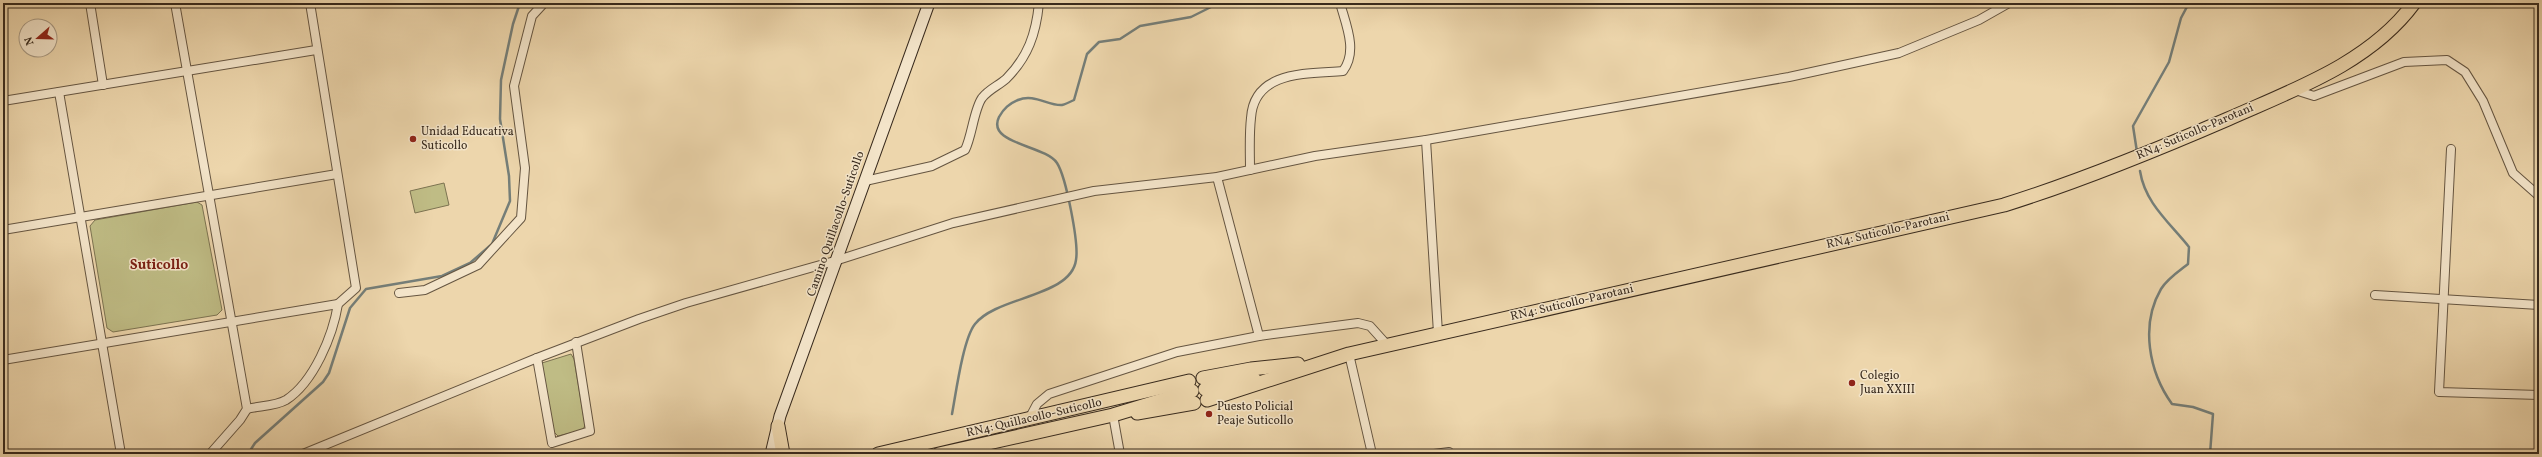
<svg xmlns="http://www.w3.org/2000/svg" width="2542" height="457" viewBox="0 0 2542 457" font-family="Vollkorn,serif">
	<rect width="100%" height="100%" fill="#edd6ac"/>
	<filter id="stains"><feTurbulence type="fractalNoise" baseFrequency=".005" numOctaves="4"/><feColorMatrix values="0 0 0 0 .2 0 0 0 0 .09 0 0 0 0 .02 0 0 0 .5 -.17"/></filter>
	<radialGradient id="worn" r=".72"><stop offset=".6" stop-color="#630" stop-opacity="0"/><stop offset="1" stop-color="#630" stop-opacity=".3"/></radialGradient>
	<g fill="#bfbc85" stroke="#7c7351">
		<path d="M444 183 449 205 415 213 410 191Z"/>
		<path d="M197 202 202 205 222 310 217 315 113 332 107 328 90 226 95 220Z"/>
		<path d="M571 354 574 359 585 425 583 430 558 436 552 430 542 363Z"/>
	</g>
	<g fill="none" stroke-linecap="round" stroke-linejoin="round">
		<g stroke="#757e78" stroke-width="2.5">
			<path d="M2137 152 2133 126 2169 62 2181 18 2189 3"/>
			<path d="M2140 171C2145 203 2169 222 2189 247L2188 264C2179 271 2167 279 2161 289 2140 325 2149 372 2172 404L2193 407 2213 414 2210 454"/>
			<path d="M952 414C956 393 963 339 975 324 997 296 1071 297 1076 260 1079 243 1066 177 1057 163 1045 145 986 144 999 117 1004 108 1009 104 1018 100 1034 93 1048 106 1062 105 1066 104 1070 102 1074 100L1087 54 1099 42 1120 39 1140 26 1191 17 1219 3"/>
			<path d="M248 454 255 443 323 382 329 373 350 308 366 289 442 276 470 263 492 244 510 201 509 176 500 119 501 80 513 24 520 3"/>
		</g>
		<g stroke="#655541" stroke-width="10">
			<g id="minor">
				<path d="M90 3 103 85"/>
				<path d="M175 3 247 409 240 420 210 454"/>
				<path d="M2295 90 2314 96 2404 62 2447 60 2465 72 2483 101 2513 173 2539 196"/>
				<path d="M59 92 121 454"/>
				<path d="M3 101 316 50"/>
				<path d="M1426 140 1438 333"/>
				<path d="M2451 149 2439 392 2539 395"/>
				<path d="M1250 170C1250 153 1249 135 1251 118 1254 70 1308 74 1343 71 1358 51 1346 25 1340 3"/>
				<path d="M1217 177 1259 336"/>
				<path d="M865 181 932 166 965 150C972 136 974 109 982 98 989 89 998 86 1006 79 1028 57 1036 34 1039 3"/>
				<path d="M3 230 337 174"/>
				<path d="M399 293 425 290 478 265 521 218 525 168 514 86 532 16 544 3"/>
				<path d="M2375 295 2539 305"/>
				<path d="M1349 354 1372 454"/>
				<path d="M537 358 552 443 590 431 576 342"/>
				<path d="M3 360 338 304"/>
				<path d="M247 409C258 406 276 406 286 400 314 382 333 335 338 304L356 288 310 3"/>
				<path d="M1113 415 1120 454"/>
				<path d="M1029 419 1037 404 1049 394 1177 352 1259 336 1358 323 1370 326 1388 346"/>
				<path d="M303 454 537 358 639 319 686 303 838 260 953 223 1094 191 1217 177 1315 156 1426 140 1789 77 1899 53 1979 20 2009 3"/>
				<path d="M1434 454 1449 452"/>
			</g>
		</g>
		<g stroke="#382a1d" stroke-width="13">
			<path id="secondary" d="M771 454 780 416 929 3"/>
		</g>
		<g stroke="#382a1d" stroke-width="15">
			<g id="trunk">
				<path d="M1203 378 1251 369 1298 364"/>
				<path d="M1205 389 1254 379"/>
				<path d="M1207 400 1349 354 2004 205C2081 181 2154 151 2228 119 2293 90 2370 63 2414 3"/>
				<path d="M1137 413 1194 403"/>
				<path d="M778 426 783 454"/>
				<path d="M878 454 1189 381"/>
				<path d="M939 454 1113 415 1192 391"/>
			</g>
		</g>
		<use href="#minor" stroke="#f3e4c9" stroke-width="8"/>
		<use href="#secondary" stroke="#f3e4c9" stroke-width="11"/>
		<use href="#trunk" stroke="#edd6ac" stroke-width="13"/>
	</g>
	<g fill="#8f2418" stroke="#f3e4c9" stroke-width="1.5">
		<circle cx="413" cy="139" r="4"/>
		<circle cx="1852" cy="383" r="4"/>
		<circle cx="1209" cy="414" r="4"/>
	</g>
	<g text-anchor="middle" dominant-baseline="central" stroke-width="3" stroke-linejoin="round" paint-order="stroke">
		<g font-size="12" fill="#382a1d" stroke="#f3e4c9" text-anchor="start">
			<text x="421" y="132">Unidad Educativa<tspan x="421" dy="14">Suticollo</tspan></text>
			<text x="1860" y="376">Colegio<tspan x="1860" dy="14">Juan XXIII</tspan></text>
			<text x="1217" y="407">Puesto Policial<tspan x="1217" dy="14">Peaje Suticollo</tspan></text>
		</g>
		<g font-size="12" fill="#382a1d" stroke="#f3e4c9">
			<text transform="translate(2195 132) rotate(-23)">RN4: Suticollo-Parotani</text>
			<text transform="translate(836 224) rotate(-71)">Camino Quillacollo-Suticollo</text>
			<text transform="translate(1888 231) rotate(-13)">RN4: Suticollo-Parotani</text>
			<text transform="translate(1572 303) rotate(-13)">RN4: Suticollo-Parotani</text>
			<text transform="translate(1034 418) rotate(-13)">RN4: Quillacollo-Suticollo</text>
		</g>
		<g font-size="14" font-weight="bold" fill="#7a1f14" stroke="#f3e4c9">
			<text x="159" y="265">Suticollo</text>
		</g>
	</g>
	<rect width="2542" height="457" fill="none" stroke="#edd6ac" stroke-width="16"/>
	<rect x="4" y="4" width="2534" height="449" fill="none" stroke="#382a1d" stroke-width="2"/>
	<rect x="8" y="8" width="2526" height="441" fill="none" stroke="#382a1d"/>
	<g transform="translate(38 38) rotate(250)"><circle r="19" fill="#f3e4c9" stroke="#a89a84"/>
	<path d="M0-3L7 15L0 10L-7 15Z" fill="#8f2418"/>
	<text y="-6" font-size="11" font-weight="bold" text-anchor="middle" fill="#382a1d">N</text>
	</g>
	<rect width="100%" height="100%" filter="url(#stains)"/>
	<rect width="100%" height="100%" fill="url(#worn)"/>
</svg>
